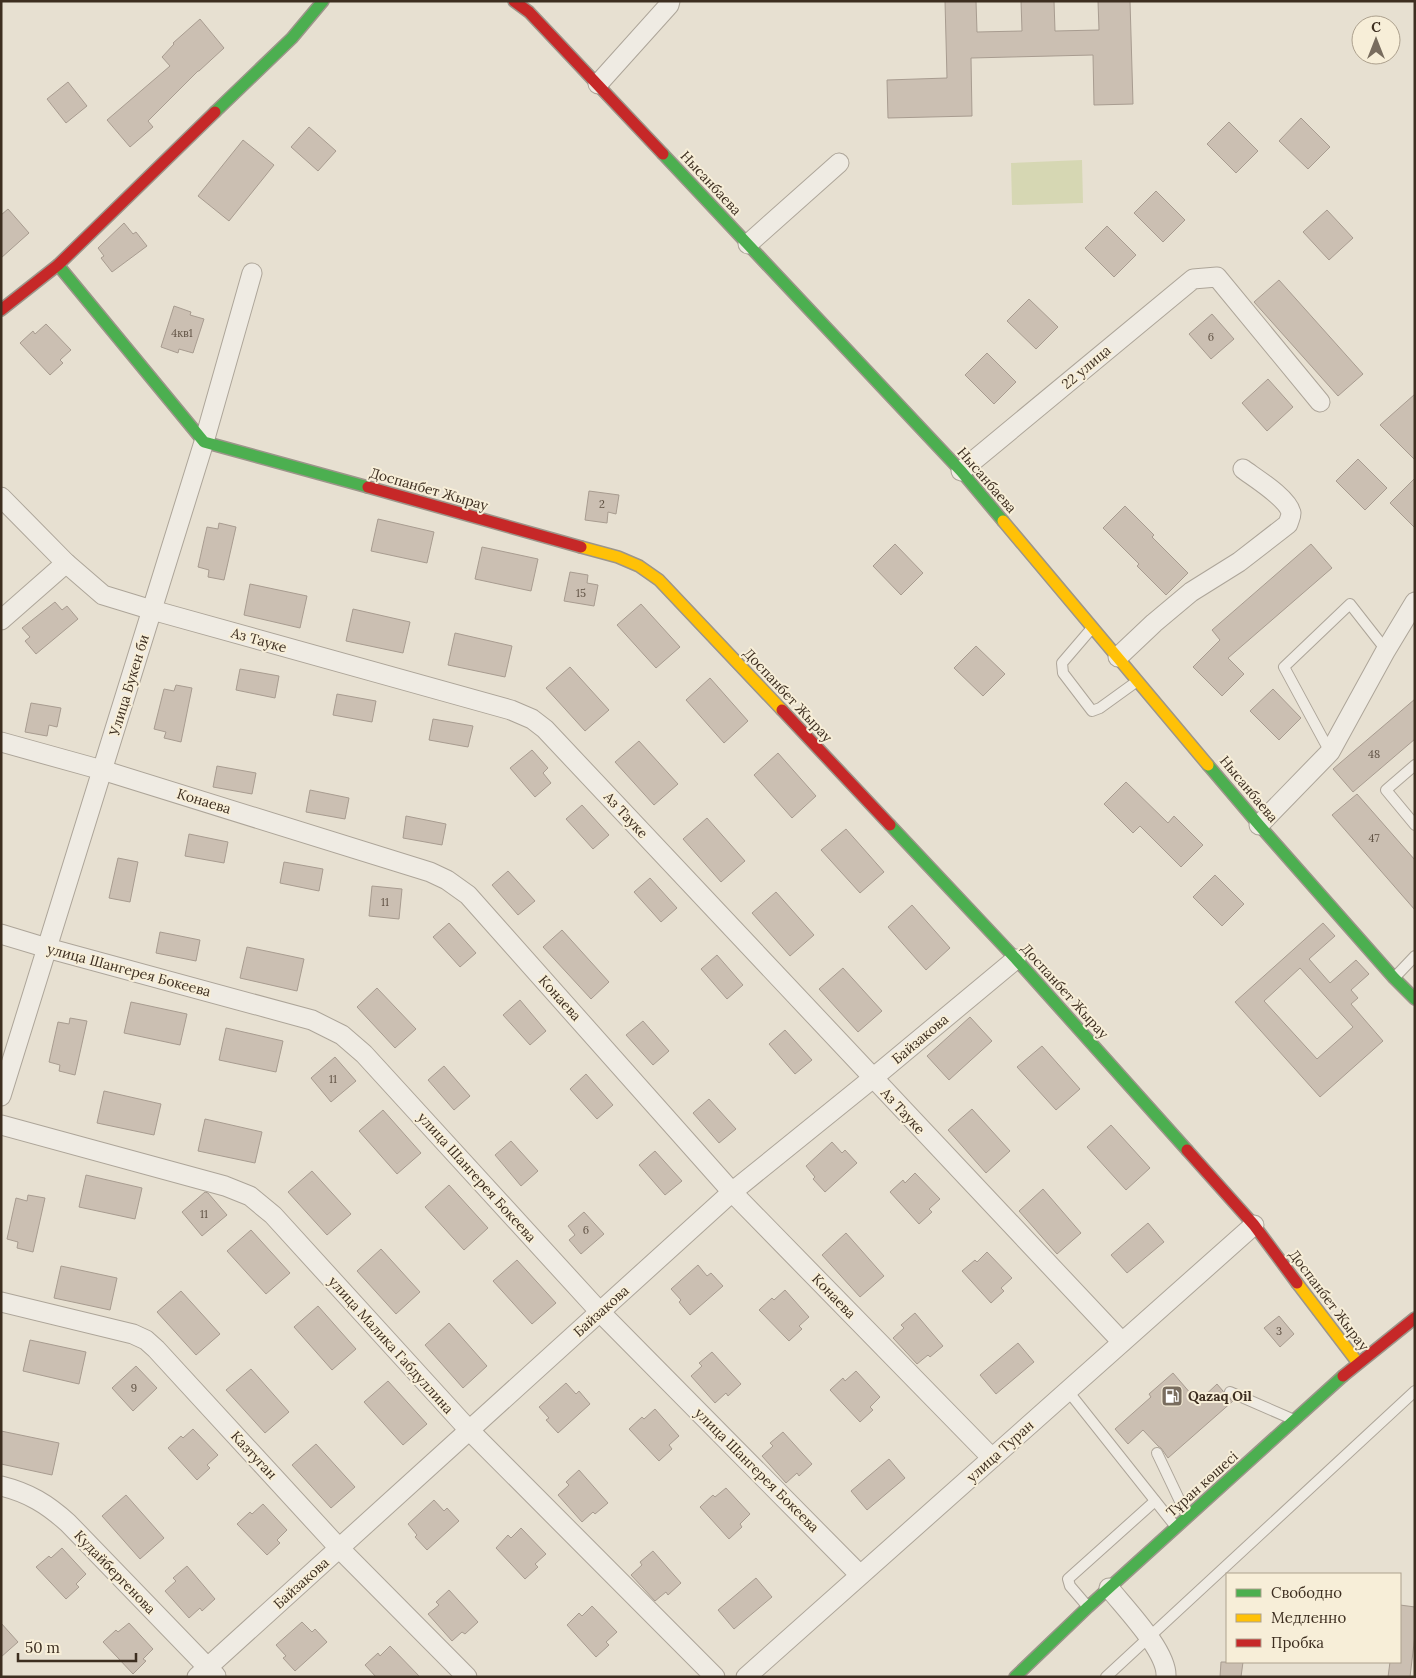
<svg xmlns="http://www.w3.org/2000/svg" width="1416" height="1678" viewBox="0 0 1416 1678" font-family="Lora,serif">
	<rect width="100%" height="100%" fill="#e7e0d1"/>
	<path fill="#d6d7b3" d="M1082 160 1083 203 1012 205 1011 163Z"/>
	<g fill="#cbbfb2" stroke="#a89c90" fill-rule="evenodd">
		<path d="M945 1H976L977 32 1022 31 1021 1H1054L1055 31 1099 30 1098 1H1130L1133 104 1094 105 1093 55 971 58 972 116 888 118 887 80 947 78Z"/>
		<path d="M200 19 224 48 199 71H198L148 121 153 127 130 147 107 120 170 66 162 57 174 44 173 43Z"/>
		<path d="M68 82 87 106 66 123 47 99Z"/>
		<path d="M1301 118 1330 147 1308 169 1279 141Z"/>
		<path d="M1229 122 1258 151 1236 173 1207 144Z"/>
		<path d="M309 127 336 151 318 171 291 147Z"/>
		<path d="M243 140 274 165 229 221 198 196Z"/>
		<path d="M1156 191 1185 220 1163 242 1134 213Z"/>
		<path d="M8 209 29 233 1 258V215Z"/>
		<path d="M1327 210 1353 238 1329 260 1303 232Z"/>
		<path d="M124 223 133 234 136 232 147 246 112 272 101 258 104 256 98 248Z"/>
		<path d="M1107 226 1136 255 1114 277 1085 248Z"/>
		<path d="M1279 280 1363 374 1338 396 1254 302Z"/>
		<path d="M1029 299 1058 327 1036 349 1007 321Z"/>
		<path d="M174 306 191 312 190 315 204 319 193 353 179 349 178 353 161 347Z"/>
		<path d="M1212 314 1234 339 1211 359 1189 334Z"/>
		<path d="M46 324 71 350 60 360 63 363 50 375 20 343 33 331 35 334Z"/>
		<path d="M987 353 1016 382 994 404 965 375Z"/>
		<path d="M1268 379 1293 407 1267 431 1242 403Z"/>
		<path d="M1415 394V460L1380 425Z"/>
		<path d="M1358 459 1387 488 1365 510 1336 481Z"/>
		<path d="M1415 478V528L1390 503Z"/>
		<path d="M589 491 619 495 616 514 608 512 607 523 585 520Z"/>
		<path d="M1125 506 1154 535 1152 537 1188 573 1166 595 1137 566 1139 564 1103 528Z"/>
		<path d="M378 519 434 532 427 563 371 551Z"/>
		<path d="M219 523 236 527 224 580 208 577 209 570 198 567 207 527 218 529Z"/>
		<path d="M895 544 923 573 901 595 873 566Z"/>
		<path d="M1311 544 1332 568 1228 658 1244 674 1222 696 1193 667 1220 640 1212 630Z"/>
		<path d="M482 547 538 559 531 591 475 579Z"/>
		<path d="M570 572 588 575 587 583 598 585 594 606 564 601Z"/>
		<path d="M250 584 307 596 300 628 244 615Z"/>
		<path d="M55 602 62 610 67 606 78 619 36 654 25 641 30 637 22 628Z"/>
		<path d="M641 604 680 647 656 668 617 625Z"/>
		<path d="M353 609 410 622 403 653 346 641Z"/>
		<path d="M455 633 512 646 505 677 448 665Z"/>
		<path d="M976 646 1005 674 983 696 954 668Z"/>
		<path d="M570 667 609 710 585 731 546 688Z"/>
		<path d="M240 669 279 676 275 698 236 690Z"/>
		<path d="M710 678 748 721 724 743 686 700Z"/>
		<path d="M176 685 192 688 181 742 164 738 166 732 154 729 164 689 174 691Z"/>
		<path d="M1273 689 1301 718 1279 740 1250 711Z"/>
		<path d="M337 694 376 701 372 722 333 715Z"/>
		<path d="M1415 699V739L1353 792 1333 769Z"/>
		<path d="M31 703 61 708 57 727 49 725 47 736 25 732Z"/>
		<path d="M433 719 473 726 468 747 429 740Z"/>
		<path d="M639 741 678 784 654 805 615 762Z"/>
		<path d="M532 750 548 768 543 773 551 783 535 797 510 768Z"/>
		<path d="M778 753 816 796 792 818 754 775Z"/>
		<path d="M217 766 256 773 252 794 213 787Z"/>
		<path d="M1126 782 1168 823 1174 816 1203 845 1181 867 1140 826 1133 833 1104 804Z"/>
		<path d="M310 790 349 798 345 819 306 812Z"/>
		<path d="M1357 794 1415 860V910L1332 815Z"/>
		<path d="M582 805 609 835 593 849 566 819Z"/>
		<path d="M406 816 446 824 442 845 403 838Z"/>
		<path d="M707 818 745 861 721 882 683 839Z"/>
		<path d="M846 829 884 872 860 893 821 850Z"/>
		<path d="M189 834 228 842 224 863 185 856Z"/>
		<path d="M118 858 138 862 130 902 109 898Z"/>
		<path d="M284 862 323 869 319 891 280 883Z"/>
		<path d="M508 871 535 901 518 915 492 885Z"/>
		<path d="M1215 875 1244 904 1222 926 1193 897Z"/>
		<path d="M650 878 677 908 661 922 634 892Z"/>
		<path d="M372 886 402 889 399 919 369 916Z"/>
		<path d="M776 892 814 935 790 956 752 913Z"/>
		<path d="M912 905 950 948 926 970 888 927Z"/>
		<path d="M449 923 476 953 460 967 433 937Z"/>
		<path d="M1323 923 1335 936 1309 959 1330 983 1356 960 1369 974 1351 990 1358 998 1351 1004 1383 1041 1320 1097 1235 1002ZM1300 968 1353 1027 1317 1059 1264 1001Z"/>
		<path d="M562 930 609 982 591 999 543 947Z"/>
		<path d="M160 932 200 940 196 961 156 953Z"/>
		<path d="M247 947 304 959 297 991 240 978Z"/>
		<path d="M717 955 743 985 727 999 701 969Z"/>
		<path d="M843 968 882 1011 858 1032 819 989Z"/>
		<path d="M377 988 416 1029 395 1048 357 1007Z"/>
		<path d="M520 1000 546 1031 530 1045 503 1015Z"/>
		<path d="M131 1002 187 1014 180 1045 124 1033Z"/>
		<path d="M970 1017 992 1041 949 1080 927 1056Z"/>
		<path d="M70 1018 87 1021 75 1075 59 1071 60 1065 49 1062 58 1022 69 1024Z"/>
		<path d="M643 1021 669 1051 653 1065 626 1035Z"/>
		<path d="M226 1028 283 1041 276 1072 219 1060Z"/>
		<path d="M785 1030 812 1060 795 1074 769 1044Z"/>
		<path d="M1042 1046 1080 1089 1056 1110 1017 1067Z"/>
		<path d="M335 1057 356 1081 331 1102 311 1078Z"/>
		<path d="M444 1066 470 1096 454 1110 428 1080Z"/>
		<path d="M586 1074 613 1105 597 1119 570 1089Z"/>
		<path d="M104 1091 161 1104 154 1135 97 1123Z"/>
		<path d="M709 1099 736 1129 719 1143 693 1113Z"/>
		<path d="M972 1109 1010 1151 986 1173 948 1130Z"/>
		<path d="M383 1110 421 1153 397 1174 359 1131Z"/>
		<path d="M205 1119 262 1132 255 1163 198 1151Z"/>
		<path d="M1111 1125 1150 1168 1126 1190 1087 1147Z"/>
		<path d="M511 1141 538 1171 521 1186 495 1155Z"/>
		<path d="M832 1142 842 1153 845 1150 857 1163 825 1192 813 1179 815 1177 806 1166Z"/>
		<path d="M655 1151 682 1181 665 1195 639 1165Z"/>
		<path d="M312 1171 351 1214 327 1235 288 1192Z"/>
		<path d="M915 1173 940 1199 929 1209 932 1212 919 1224 890 1192 903 1180 905 1183Z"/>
		<path d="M86 1175 142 1188 135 1219 79 1207Z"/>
		<path d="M449 1185 488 1228 464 1250 425 1207Z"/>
		<path d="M1043 1189 1081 1233 1057 1254 1019 1211Z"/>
		<path d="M205 1192 208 1193 227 1215 202 1236 182 1212Z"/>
		<path d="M28 1195 45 1198 33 1252 17 1248 18 1242 7 1239 16 1198 27 1201Z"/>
		<path d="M584 1212 604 1234 581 1254 569 1240 575 1235 568 1226Z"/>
		<path d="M1148 1223 1164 1242 1127 1273 1111 1255Z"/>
		<path d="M251 1230 290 1273 266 1294 227 1251Z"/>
		<path d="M846 1233 884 1276 860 1297 822 1255Z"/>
		<path d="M381 1249 420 1292 396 1314 357 1271Z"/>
		<path d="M987 1252 1012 1278 1001 1288 1004 1291 991 1303 962 1271 975 1260 977 1262Z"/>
		<path d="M517 1260 556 1303 532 1324 493 1281Z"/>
		<path d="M698 1265 707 1276 711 1273 723 1286 690 1315 679 1302 681 1300 671 1289Z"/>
		<path d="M61 1266 117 1278 110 1310 54 1298Z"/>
		<path d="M785 1290 809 1317 799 1326 802 1329 789 1341 759 1310 772 1298 774 1300Z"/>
		<path d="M181 1291 220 1334 196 1355 157 1312Z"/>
		<path d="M318 1306 356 1349 332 1370 294 1327Z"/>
		<path d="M915 1313 943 1346 930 1357 928 1355 917 1364 893 1338 904 1328 901 1325Z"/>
		<path d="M1279 1316 1294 1334 1280 1347 1264 1328Z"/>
		<path d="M449 1323 487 1366 463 1388 425 1345Z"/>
		<path d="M30 1340 86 1352 79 1384 23 1371Z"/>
		<path d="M1018 1343 1034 1362 996 1394 980 1375Z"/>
		<path d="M712 1352 741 1384 728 1396 726 1393 715 1403 691 1376 702 1366 699 1363Z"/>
		<path d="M136 1366 157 1388 133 1411 112 1388Z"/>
		<path d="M251 1369 289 1412 265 1433 226 1390Z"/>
		<path d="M856 1371 880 1397 870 1407 873 1410 860 1422 830 1390 843 1378 845 1381Z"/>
		<path d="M1173 1373 1198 1402 1217 1384 1223 1391 1225 1396 1233 1401 1168 1458 1161 1448 1158 1446 1143 1430 1128 1444 1115 1429 1151 1397 1149 1394Z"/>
		<path d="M388 1381 427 1424 403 1445 364 1402Z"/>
		<path d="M566 1383 576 1394 579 1391 590 1404 558 1433 546 1420 549 1418 539 1407Z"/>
		<path d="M655 1409 679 1436 669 1445 672 1449 659 1461 629 1429 642 1417 644 1419Z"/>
		<path d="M193 1429 218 1455 207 1465 210 1468 197 1480 168 1448 181 1436 183 1438Z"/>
		<path d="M1 1431 59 1443 52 1475 1 1464Z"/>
		<path d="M783 1432 812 1464 799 1476 797 1473 786 1483 762 1456 773 1446 770 1443Z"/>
		<path d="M316 1444 355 1487 331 1508 292 1465Z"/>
		<path d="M889 1459 905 1478 867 1510 851 1491Z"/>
		<path d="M579 1470 608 1503 595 1514 593 1512 582 1522 558 1495 569 1485 566 1482Z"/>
		<path d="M726 1488 750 1514 740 1524 742 1527 729 1539 700 1507 713 1495 715 1497Z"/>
		<path d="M126 1495 164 1538 140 1559 102 1516Z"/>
		<path d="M434 1500 444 1511 447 1508 459 1521 427 1550 415 1537 417 1535 408 1524Z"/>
		<path d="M263 1504 287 1530 277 1540 280 1543 267 1555 237 1524 250 1512 252 1514Z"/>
		<path d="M521 1528 546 1554 535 1564 538 1567 525 1579 496 1548 508 1535 511 1538Z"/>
		<path d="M62 1548 86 1574 76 1584 79 1587 66 1599 36 1567 49 1556 51 1558Z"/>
		<path d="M653 1551 681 1583 668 1595 666 1592 655 1601 631 1575 642 1565 640 1562Z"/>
		<path d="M187 1566 215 1599 202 1611 200 1608 189 1618 165 1591 176 1581 173 1578Z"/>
		<path d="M756 1578 772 1597 734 1629 718 1610Z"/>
		<path d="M449 1590 478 1622 465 1634 462 1632 452 1641 428 1614 439 1605 436 1602Z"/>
		<path d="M1400 1605 1415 1607V1635L1410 1677H1388L1390 1662H1400Z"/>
		<path d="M592 1606 617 1632 606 1642 609 1645 596 1657 567 1625 579 1613 582 1616Z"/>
		<path d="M302 1622 312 1632 315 1629 327 1642 295 1671 283 1658 286 1656 276 1645Z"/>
		<path d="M1 1623 18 1642 1 1657Z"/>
		<path d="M129 1623 153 1649 143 1659 146 1661 133 1674 103 1642 116 1630 118 1632Z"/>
		<path d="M390 1646 420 1677H376L365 1665 378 1653 380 1656Z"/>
		<path d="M1221 1662H1243L1241 1677H1220Z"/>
	</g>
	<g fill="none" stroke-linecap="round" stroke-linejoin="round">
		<g stroke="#ada599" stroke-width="12">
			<g id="lane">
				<path d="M1092 628 1062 663 1063 673 1092 711 1100 708 1136 682"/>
				<path d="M1330 752 1284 667 1350 604 1386 650"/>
				<path d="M1415 765 1386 790 1415 825"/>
				<path d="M1395 977 1415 956"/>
				<path d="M1068 1391 1176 1527"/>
				<path d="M1230 1392 1292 1419"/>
				<path d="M1157 1453 1187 1516"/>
				<path d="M1088 1607 1070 1586 1068 1579 1155 1501"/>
				<path d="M1106 1677 1415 1391"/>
			</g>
		</g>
		<g stroke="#ada599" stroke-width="21">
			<g id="street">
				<path d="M598 84 669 5 670 1"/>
				<path d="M748 244 839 163"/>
				<path d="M961 471 1193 279 1217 277 1320 402"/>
				<path d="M1 497 66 563 103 595 152 610 511 710 532 719 545 729 1122 1342"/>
				<path d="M1 620 66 563"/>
				<path d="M1118 657 1154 623 1191 592 1239 562 1288 524C1289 520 1291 517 1291 513 1288 498 1255 478 1243 469"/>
				<path d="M1 742 102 770 430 872 447 880 468 895 732 1192 992 1458"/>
				<path d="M1259 825 1330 752 1386 650 1415 602"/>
				<path d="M1 934 47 948 312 1020 342 1035 364 1054 600 1312 860 1575"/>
				<path d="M1 1096 204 442 252 273"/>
				<path d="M1 1125 225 1186 250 1196 273 1215 469 1430 715 1677"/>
				<path d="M1 1302 133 1334 146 1340 156 1349 339 1548 467 1677"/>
				<path d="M1 1486C29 1493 47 1504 68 1523L216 1676"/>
				<path d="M1109 1588C1125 1608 1168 1652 1166 1677"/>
				<path d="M197 1677 732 1192 873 1078 1016 959"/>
				<path d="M746 1677 1254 1225"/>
			</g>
		</g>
		<g stroke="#9c958a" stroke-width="14">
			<g id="fast">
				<path d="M215 112 292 38 323 1"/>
				<path d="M663 154 961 471 1003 521"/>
				<path d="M58 265 204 442 368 487"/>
				<path d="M1208 765 1259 825 1394 978 1415 999"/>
				<path d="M890 825 1016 959 1187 1150"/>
				<path d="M1015 1677 1088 1607 1343 1376"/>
			</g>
		</g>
		<g stroke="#9c958a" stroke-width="14">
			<g id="slow">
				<path d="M1003 521 1208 765"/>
				<path d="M581 547 618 557 639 566 659 580 782 710"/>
				<path d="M1297 1283 1358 1363"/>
			</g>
		</g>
		<g stroke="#9c958a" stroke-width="14">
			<g id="jam">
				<path d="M514 1 529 12 663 154"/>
				<path d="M1 310 58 265 215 112"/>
				<path d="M368 487 581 547"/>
				<path d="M782 710 890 825"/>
				<path d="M1187 1150 1254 1225 1297 1283"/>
				<path d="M1343 1376 1415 1318"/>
			</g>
		</g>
		<use href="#lane" stroke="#efebe3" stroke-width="10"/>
		<use href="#street" stroke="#efebe3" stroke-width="19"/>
		<use href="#fast" stroke="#4caf50" stroke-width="11"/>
		<use href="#slow" stroke="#ffc107" stroke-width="11"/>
		<use href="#jam" stroke="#c62828" stroke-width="11"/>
	</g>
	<defs>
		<g id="fuel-square" transform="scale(1.125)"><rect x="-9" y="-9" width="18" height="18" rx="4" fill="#786c5e" stroke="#f7eed8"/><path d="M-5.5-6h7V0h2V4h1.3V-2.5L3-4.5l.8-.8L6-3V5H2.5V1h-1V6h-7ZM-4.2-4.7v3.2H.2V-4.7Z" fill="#fff"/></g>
	</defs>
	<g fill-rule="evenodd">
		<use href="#fuel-square" x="1172" y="1396"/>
	</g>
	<g text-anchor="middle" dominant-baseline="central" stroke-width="4" stroke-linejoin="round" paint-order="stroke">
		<g font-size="11" fill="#605244">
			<text x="182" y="333">4кв1</text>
			<text x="1211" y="337">6</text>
			<text x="602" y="504">2</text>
			<text x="581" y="593">15</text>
			<text x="1374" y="754">48</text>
			<text x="1374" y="838">47</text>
			<text x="385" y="902">11</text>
			<text x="333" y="1079">11</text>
			<text x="204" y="1214">11</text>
			<text x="586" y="1230">6</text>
			<text x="1279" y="1331">3</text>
			<text x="134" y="1388">9</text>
		</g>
		<g font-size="14" fill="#3d2e20" stroke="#f7eed8">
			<text transform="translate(711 183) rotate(47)">Нысанбаева</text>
			<text transform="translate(1086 367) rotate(-40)">22 улица</text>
			<text transform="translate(987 480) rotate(49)">Нысанбаева</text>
			<text transform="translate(429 489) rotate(16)">Доспанбет Жырау</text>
			<text transform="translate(259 640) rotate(16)">Аз Тауке</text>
			<text transform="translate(129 685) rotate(-73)">Улица Букен би</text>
			<text transform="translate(788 695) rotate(47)">Доспанбет Жырау</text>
			<text transform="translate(1249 789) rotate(50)">Нысанбаева</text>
			<text transform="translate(204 801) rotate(17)">Конаева</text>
			<text transform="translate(626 815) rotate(47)">Аз Тауке</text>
			<text transform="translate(129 970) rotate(15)">улица Шангерея Бокеева</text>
			<text transform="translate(1065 991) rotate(48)">Доспанбет Жырау</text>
			<text transform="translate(560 998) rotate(48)">Конаева</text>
			<text transform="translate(920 1039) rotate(-40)">Байзакова</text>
			<text transform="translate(903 1111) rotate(47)">Аз Тауке</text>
			<text transform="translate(477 1177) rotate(48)">улица Шангерея Бокеева</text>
			<text transform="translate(834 1296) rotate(46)">Конаева</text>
			<text transform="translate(1329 1300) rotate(53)">Доспанбет Жырау</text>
			<text transform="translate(601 1311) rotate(-42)">Байзакова</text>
			<text transform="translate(391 1345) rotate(48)">улица Малика Габдуллина</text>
			<text transform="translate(1000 1451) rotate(-42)">улица Туран</text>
			<text transform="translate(254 1455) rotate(47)">Казтуган</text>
			<text transform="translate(757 1470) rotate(45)">улица Шангерея Бокеева</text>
			<text transform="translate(1202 1484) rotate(-42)">Тұран көшесі</text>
			<text transform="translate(115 1572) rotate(46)">Кудайбергенова</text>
			<text transform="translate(301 1583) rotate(-42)">Байзакова</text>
		</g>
		<g font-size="14" font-weight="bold" fill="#3d2e20" stroke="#f7eed8" text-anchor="start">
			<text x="1188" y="1396">Qazaq Oil</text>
		</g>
	</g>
	<rect width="1416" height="1678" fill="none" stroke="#3d2e20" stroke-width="5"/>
	<rect x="1226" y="1573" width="175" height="90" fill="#f7eed8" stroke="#ada18e"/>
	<rect x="1236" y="1589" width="25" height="8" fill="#4caf50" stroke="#ada18e"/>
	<text x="1271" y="1598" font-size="15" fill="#3d2e20">Свободно</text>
	<rect x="1236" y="1614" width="25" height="8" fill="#ffc107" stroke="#ada18e"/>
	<text x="1271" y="1623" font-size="15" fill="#3d2e20">Медленно</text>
	<rect x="1236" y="1639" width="25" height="8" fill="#c62828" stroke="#ada18e"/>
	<text x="1271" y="1648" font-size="15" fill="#3d2e20">Пробка</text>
	<g transform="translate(1376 40)"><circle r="24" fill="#f7eed8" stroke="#ada18e"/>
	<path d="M0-4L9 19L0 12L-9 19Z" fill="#786c5e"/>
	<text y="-8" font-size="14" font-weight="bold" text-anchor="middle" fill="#3d2e20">С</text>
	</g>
	<path d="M18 1653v8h118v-8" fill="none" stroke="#3d2e20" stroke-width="2.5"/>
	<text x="25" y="1653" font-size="15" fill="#3d2e20" stroke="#f7eed8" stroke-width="4" paint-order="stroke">50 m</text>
</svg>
